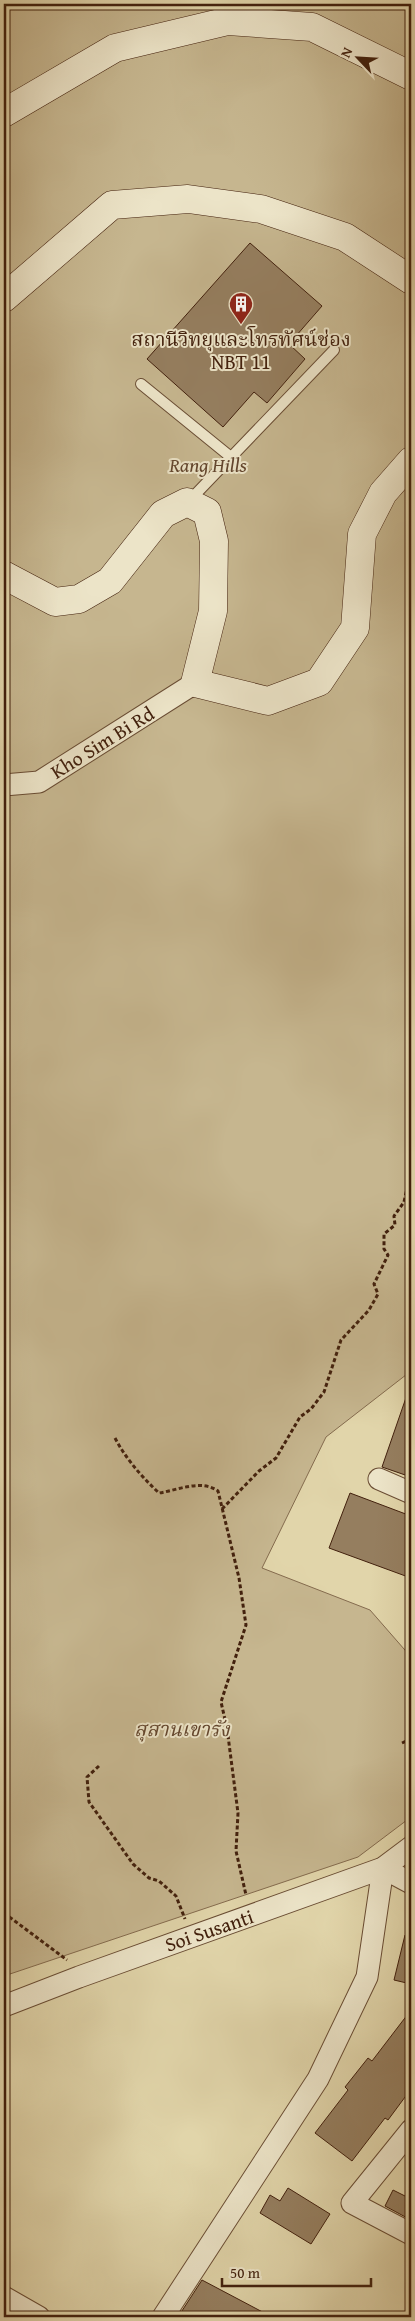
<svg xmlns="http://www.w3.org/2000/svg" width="415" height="2321" viewBox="0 0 415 2321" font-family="'Gentium Book Plus','Noto Serif Thai',serif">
	<rect width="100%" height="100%" fill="#e1d5aa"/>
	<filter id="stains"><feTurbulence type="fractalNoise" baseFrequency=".004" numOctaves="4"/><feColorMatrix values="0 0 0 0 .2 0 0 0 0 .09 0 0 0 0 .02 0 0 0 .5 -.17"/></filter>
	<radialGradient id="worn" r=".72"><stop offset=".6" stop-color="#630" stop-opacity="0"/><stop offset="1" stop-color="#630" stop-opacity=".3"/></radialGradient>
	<path fill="#c6b68f" stroke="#846b4e" d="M4 4H411V1371L326 1437 262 1568 370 1610 411 1657V1817L358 1857 4 1976Z"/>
	<g fill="#957e5f" stroke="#42200d">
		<path d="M250 243 322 306 289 344 305 359 267 403 254 392 223 427 147 359Z"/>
		<path d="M409 1389H411V1477L382 1467Z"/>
		<path d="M350 1493 411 1516V1578L329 1548Z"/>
		<path d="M405 1935 411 1936V1984L394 1980Z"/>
		<path d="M411 2010V2089L388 2120 385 2118 352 2161 315 2133 348 2090 345 2087 368 2058 372 2061Z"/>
		<path d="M288 2188 330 2214 311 2244 260 2213 270 2195 280 2201Z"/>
		<path d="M393 2190 411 2199V2220L385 2206Z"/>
		<path d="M202 2280 272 2317H178Z"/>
	</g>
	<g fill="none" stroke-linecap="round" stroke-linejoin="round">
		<g stroke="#6a4d34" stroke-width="12">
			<g id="lane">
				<path d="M141 384 232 458"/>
				<path d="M190 500 334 350"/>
			</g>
		</g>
		<g stroke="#6a4d34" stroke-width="23">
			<g id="street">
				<path d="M4 785 39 782 195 683"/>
				<path d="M379 1479 411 1493"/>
				<path d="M4 2006 79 1977 383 1868 411 1847"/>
				<path d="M411 2130 352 2203 411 2234"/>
				<path d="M4 2297 39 2317"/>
				<path d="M163 2317 318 2079 367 1977 383 1868 411 1883"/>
			</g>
		</g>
		<g stroke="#42200d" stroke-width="29">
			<g id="secondary">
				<path d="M4 113 115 48 228 21 312 27 411 76"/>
				<path d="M4 298 112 205 188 199 261 209 345 237 411 280"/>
				<path d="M4 575 55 602 79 599 110 581 163 514 187 502 207 512 214 541 213 611 195 683 268 701 319 682 355 628 362 534 383 493 411 461"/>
			</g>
		</g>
		<g stroke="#42200d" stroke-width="3" stroke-dasharray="4 2.5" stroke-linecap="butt">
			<path d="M115 1438C126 1459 141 1476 159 1493 178 1490 201 1479 218 1491L239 1578 246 1625 221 1702 227 1728 238 1813 236 1851 246 1895"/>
			<path d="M222 1509 259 1471 276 1458 300 1417 311 1409 324 1392 341 1340 369 1310 378 1294 374 1284 388 1255 384 1249V1234L395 1225 394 1216 404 1202 411 1170"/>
			<path d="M402 1743 411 1739"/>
			<path d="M99 1766 87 1777 89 1802 133 1864 149 1878 159 1881 176 1896 185 1919"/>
			<path d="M4 1913 67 1960"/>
		</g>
		<use href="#lane" stroke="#ece4c8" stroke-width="10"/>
		<use href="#street" stroke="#ece4c8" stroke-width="21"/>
		<use href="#secondary" stroke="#ece4c8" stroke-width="28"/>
	</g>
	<defs>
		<g id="building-pin" transform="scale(1.25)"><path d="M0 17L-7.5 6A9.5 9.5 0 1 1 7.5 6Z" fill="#8f2418" stroke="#ece4c8"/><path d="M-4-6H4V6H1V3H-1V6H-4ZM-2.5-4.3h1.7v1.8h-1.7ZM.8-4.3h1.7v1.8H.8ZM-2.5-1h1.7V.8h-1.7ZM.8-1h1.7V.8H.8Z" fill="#fff"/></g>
	</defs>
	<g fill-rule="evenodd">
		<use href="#building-pin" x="241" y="304"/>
	</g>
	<g text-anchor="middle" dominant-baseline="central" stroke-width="4" stroke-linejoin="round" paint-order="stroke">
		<g font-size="20" fill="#42200d" stroke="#ece4c8">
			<text x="241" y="338">สถานีวิทยุและโทรทัศน์ช่อง<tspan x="241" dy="23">NBT 11</tspan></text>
		</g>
		<g font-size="20" font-style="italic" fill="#63462e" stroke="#ece4c8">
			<text x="208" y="464">Rang Hills</text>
			<text x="182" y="1728">สุสานเขารัง</text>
		</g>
		<g font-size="20" fill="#42200d" stroke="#ece4c8">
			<text transform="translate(102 742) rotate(-32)">Kho Sim Bi Rd</text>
			<text transform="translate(209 1930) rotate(-19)">Soi Susanti</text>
		</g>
	</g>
	<rect width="415" height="2321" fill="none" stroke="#e1d5aa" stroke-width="20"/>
	<rect x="5" y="5" width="405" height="2311" fill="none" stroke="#42200d" stroke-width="2.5"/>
	<rect x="10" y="10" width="395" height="2301" fill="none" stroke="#42200d"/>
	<g transform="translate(358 58) rotate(295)" stroke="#ece4c8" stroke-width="4" paint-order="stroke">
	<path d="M0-4L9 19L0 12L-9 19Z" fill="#42200d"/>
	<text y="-8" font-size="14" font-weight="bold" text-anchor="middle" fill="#42200d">N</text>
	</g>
	<path d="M222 2278v8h149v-8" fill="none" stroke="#42200d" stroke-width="2.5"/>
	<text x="230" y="2278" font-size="15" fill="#42200d" stroke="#ece4c8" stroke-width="4" paint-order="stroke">50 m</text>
	<rect width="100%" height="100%" filter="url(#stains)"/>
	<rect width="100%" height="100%" fill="url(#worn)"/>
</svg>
